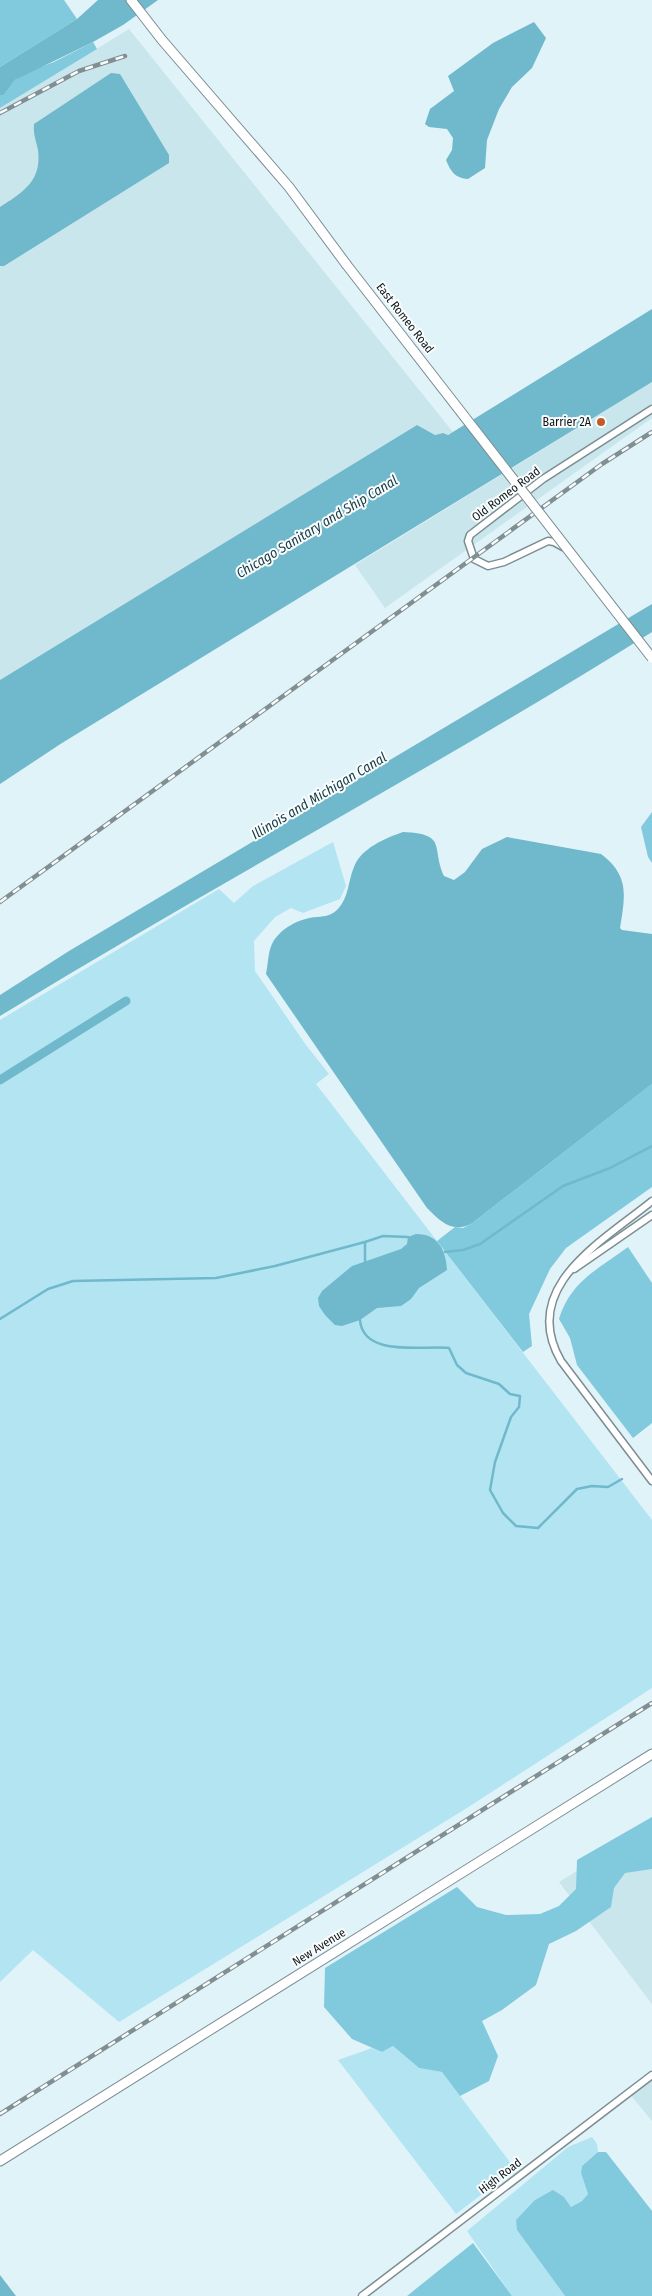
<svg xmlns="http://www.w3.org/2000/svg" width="652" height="2296" viewBox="0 0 652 2296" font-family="'Fira Sans Condensed',sans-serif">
	<rect width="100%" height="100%" fill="#e0f3f8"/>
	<g fill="#cae6ed">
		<path d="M129 29 453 432 447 435 443 433 435 435 417 425 0 680V108Z"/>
		<path d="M652 382V418L385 608 355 565Z"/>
		<path d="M652 1825V2004L559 1882Z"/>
		<path d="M652 2073V2121L628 2092Z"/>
	</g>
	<g fill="#b3e4f2">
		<path d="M333 842 346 886 340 899 303 913 291 908 275 917 254 941 255 971 306 1045 329 1074 316 1084 652 1520V1688L467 1808 119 2022 33 1950 0 1982V1020L219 889 234 903 253 886Z"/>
		<path d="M393 2046 419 2068 442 2072 515 2169 456 2214 338 2060 372 2048 382 2052Z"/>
		<path d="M592 2137 597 2144 598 2152 582 2166 581 2173 588 2194 582 2201 571 2207 564 2197 517 2230 565 2296H512L467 2231 568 2147Z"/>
	</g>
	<g fill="#81c9dd">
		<path d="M0 0H64L77 19 0 67Z"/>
		<path d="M93 42 97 49 0 108V95H4L15 80 30 71 54 62Z"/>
		<path d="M652 812V863L648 857 641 827Z"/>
		<path d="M652 1084V1187L566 1248 550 1269 529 1314 532 1346 523 1352 437 1241 455 1227 463 1228 471 1224Z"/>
		<path d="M628 1247 652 1283V1423L633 1438 577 1365 570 1338 559 1319C571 1281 597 1270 628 1247Z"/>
		<path d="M652 1817V1869L625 1873 614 1888 611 1907 576 1931 549 1944 536 1985 502 2010 482 2021 498 2056 489 2081 460 2096 442 2072 419 2068 393 2046 382 2052 352 2039 324 2007 325 1968 457 1887 477 1907 506 1915 540 1914 559 1906 576 1889 577 1860Z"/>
		<path d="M598 2152H606L652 2211V2296H565L517 2230 516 2220 535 2200 553 2190 564 2197 571 2207 582 2201 588 2194 581 2173 582 2166Z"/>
		<path d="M473 2243 512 2296H407Z"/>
	</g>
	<g fill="#70b8cb">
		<path d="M98 0H158L123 25 93 42 15 80 4 95H0V67L77 19Z"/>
		<path d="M534 22 546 38 532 68 512 87 499 109 487 140 485 168 468 179C455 178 451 172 446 160L452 150 453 138 447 129 429 127 425 124 430 109 454 91 448 76 493 43Z"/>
		<path d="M111 73 120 74 169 155V163L4 266H0V207C23 192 42 181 38 150 36 140 33 134 34 124Z"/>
		<path d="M652 309V382L62 743 0 784V680L417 425 435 435 443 433 448 435Z"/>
		<path d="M652 604V632C438 766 215 884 0 1016V995L69 951Z"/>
		<path d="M403 832C448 834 431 847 444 876L454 880 465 872 482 849 507 837 601 854C630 876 625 896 620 928L622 930 652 934V1084L471 1224C452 1233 441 1222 427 1208L266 974C268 965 268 952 272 944 280 928 300 918 317 917 326 916 331 916 338 909 349 897 348 881 354 867 361 848 386 838 403 832Z"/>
		<path d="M416 1234C438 1234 446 1250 447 1270L419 1288 411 1299 401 1306 377 1308 360 1320 342 1326 335 1325 325 1315 319 1306 318 1298 322 1291 352 1266 401 1249 407 1244 408 1237Z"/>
		<path d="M0 2275 16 2296H0Z"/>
	</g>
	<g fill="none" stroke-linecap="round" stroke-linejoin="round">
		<g stroke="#70b8cb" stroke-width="2.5">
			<path d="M445 1252 463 1250 480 1244 563 1186 610 1168 652 1146"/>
			<path d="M365 1261V1242"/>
			<path d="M0 1319 48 1289 73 1281 216 1278 275 1266 365 1242 383 1236 408 1237"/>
			<path d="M360 1320C363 1358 424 1345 449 1348L457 1365 466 1373 499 1384 510 1394 520 1396 519 1407 511 1417 495 1462 490 1490 503 1513 516 1526 538 1528 577 1489 592 1486 608 1487 622 1479"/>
		</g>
		<path stroke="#70b8cb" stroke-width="9" d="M0 1080 126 1001"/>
		<g stroke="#7c8d92" stroke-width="9">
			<g id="street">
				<path d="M563 547 554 542 548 541 504 562 488 566 474 559 468 541 470 535 543 479 652 409"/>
				<path d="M652 1201C603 1241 518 1287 561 1361L652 1481"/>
				<path d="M574 1269 652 1215"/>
				<path d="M362 2296 652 2075"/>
			</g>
		</g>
		<g stroke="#7c8d92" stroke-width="11">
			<g id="secondary">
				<path d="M131 0 162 40 289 187 346 264"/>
				<path d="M0 2161 652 1754"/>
			</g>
		</g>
		<use href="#street" stroke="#fff" stroke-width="6"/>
		<use href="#secondary" stroke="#fff" stroke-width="9"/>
		<g stroke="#828f92" stroke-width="4.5">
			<g id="rail">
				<path d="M0 113 79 71 125 56"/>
				<path d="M0 902 602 464 652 432"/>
				<path d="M0 2114 652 1703"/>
			</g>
		</g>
		<use href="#rail" stroke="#f9fdfe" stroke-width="2.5" stroke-dasharray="8" stroke-linecap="butt"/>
		<g stroke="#7c8d92" stroke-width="11" stroke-linecap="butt">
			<path id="secondary-bridge" d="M346 264 652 658"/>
		</g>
		<use href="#secondary-bridge" stroke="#fff" stroke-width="9"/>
	</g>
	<circle fill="#c15b2c" stroke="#f9fdfe" stroke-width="2" cx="601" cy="422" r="5"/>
	<g text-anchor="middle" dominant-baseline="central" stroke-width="4" stroke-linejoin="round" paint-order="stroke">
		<g font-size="12" fill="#111719" stroke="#f9fdfe">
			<text transform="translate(405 318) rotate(52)">East Romeo Road</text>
			<text transform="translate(506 494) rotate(-37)">Old Romeo Road</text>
			<text transform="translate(319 1947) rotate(-32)">New Avenue</text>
			<text transform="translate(500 2176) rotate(-37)">High Road</text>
		</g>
		<g font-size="12" fill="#111719" stroke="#f9fdfe" text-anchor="end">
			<text x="591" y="422">Barrier 2A</text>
		</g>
		<g font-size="14" font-style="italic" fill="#183b44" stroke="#f9fdfe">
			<text transform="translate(317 527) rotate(-31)">Chicago Sanitary and Ship Canal</text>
			<text transform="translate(319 796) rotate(-31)">Illinois and Michigan Canal</text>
		</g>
	</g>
</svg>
